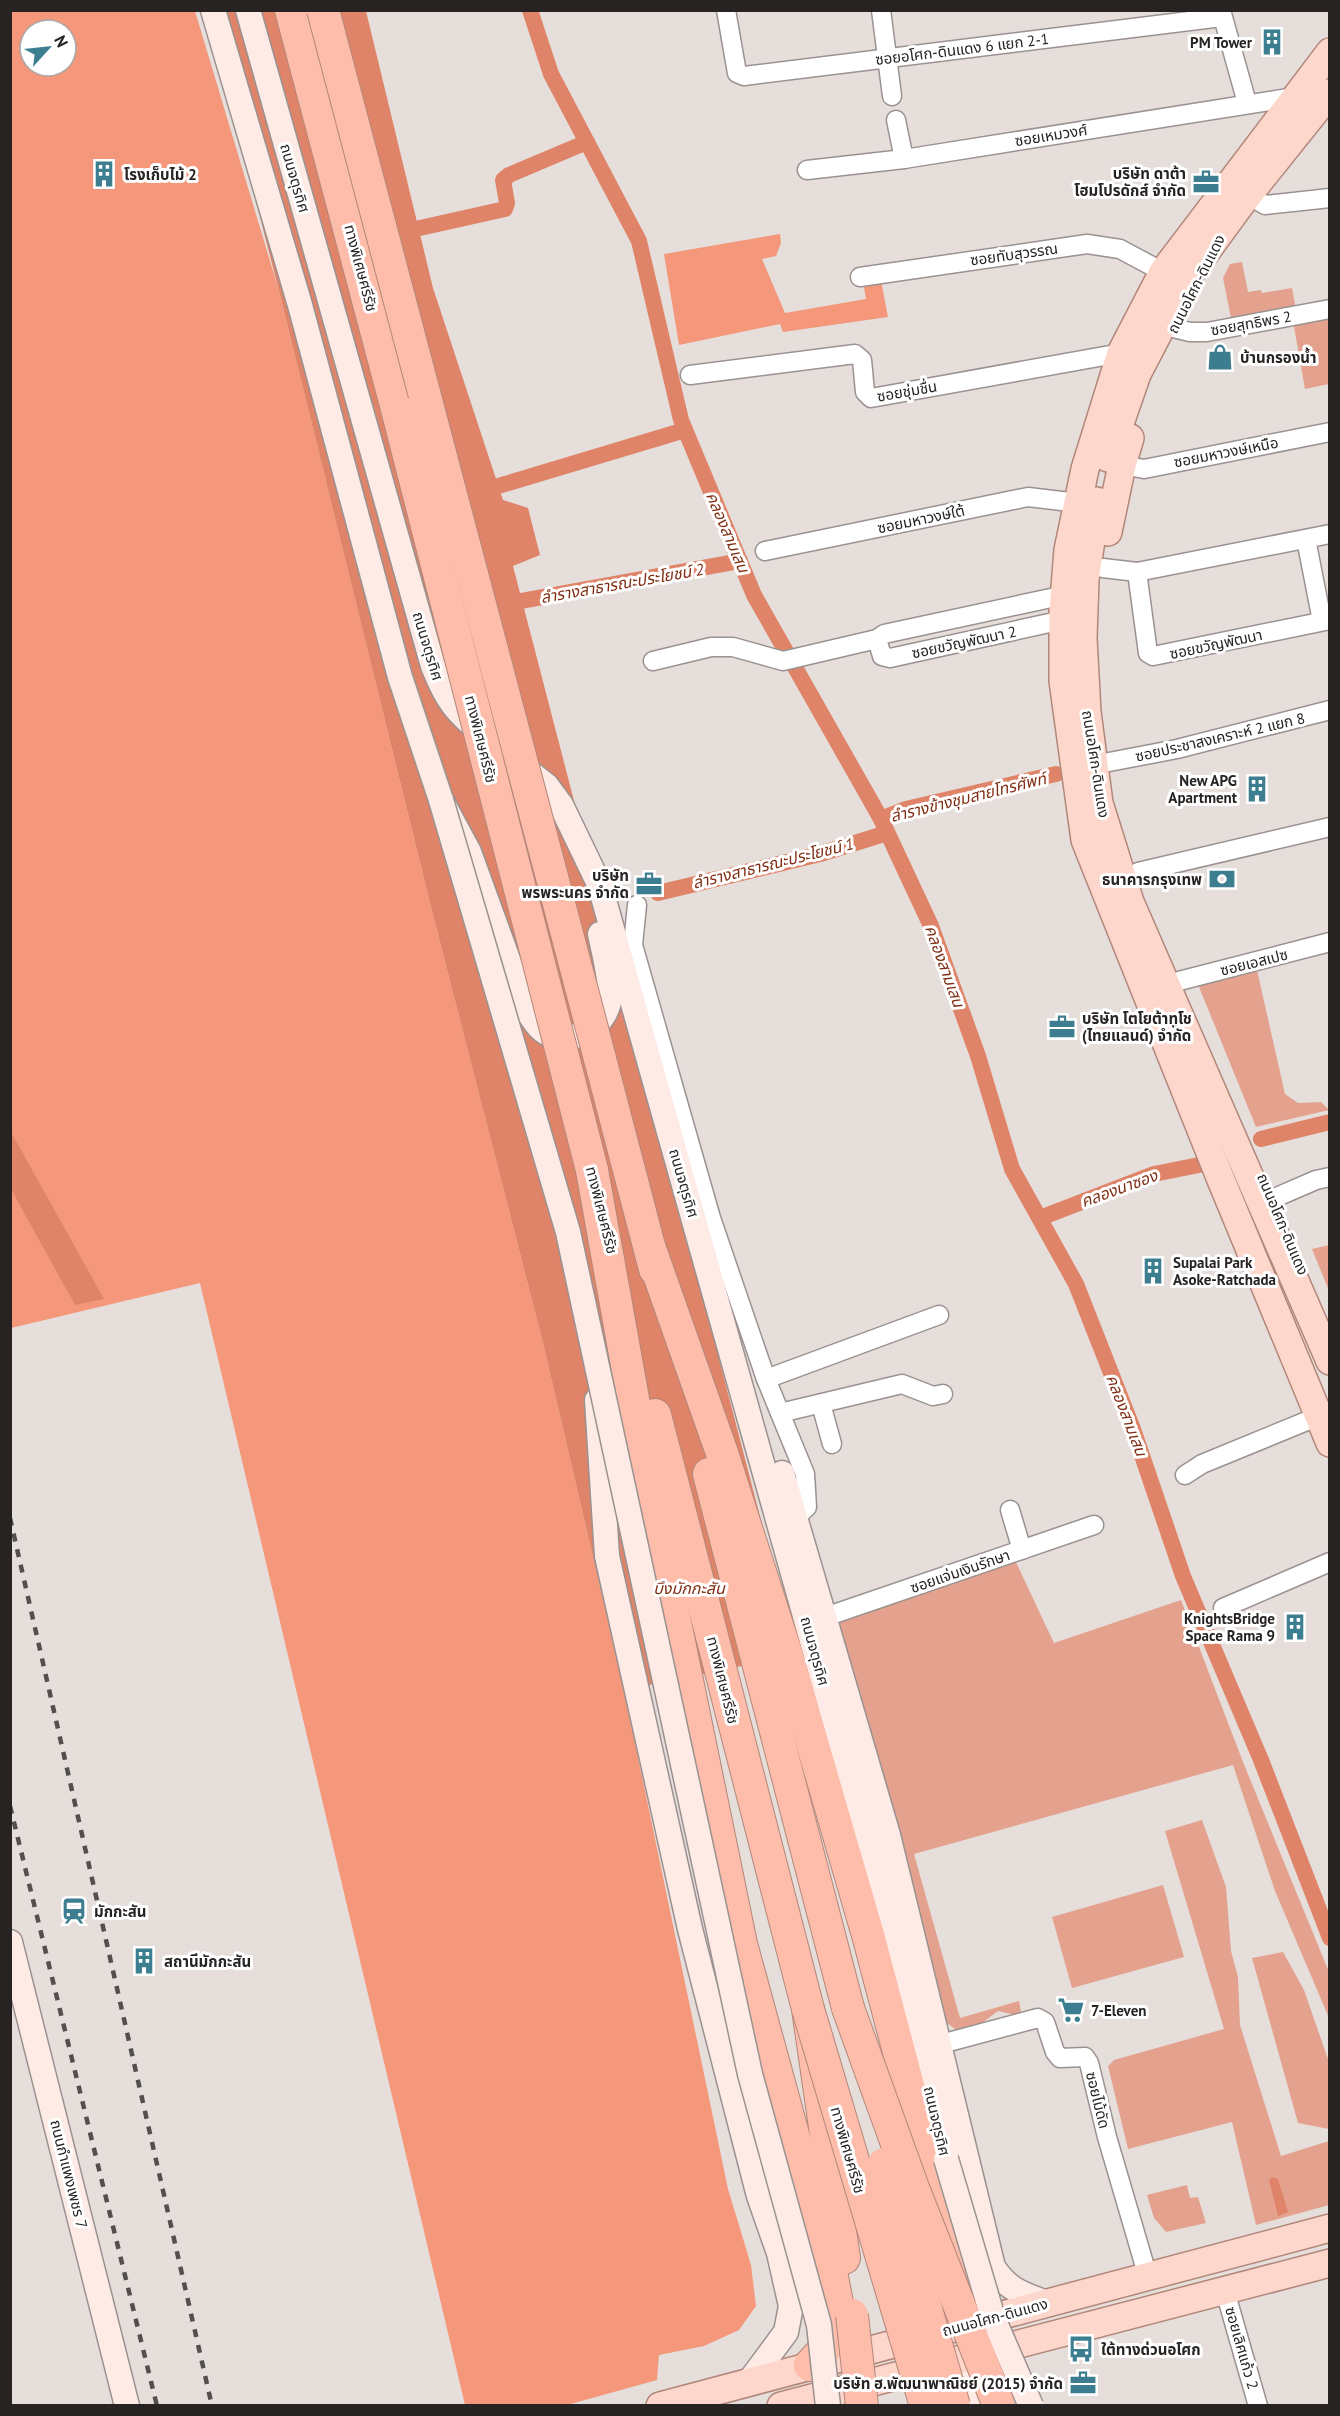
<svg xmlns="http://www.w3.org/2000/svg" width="1340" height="2416" viewBox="0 0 1340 2416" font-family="'PT Sans','Noto Sans Thai',sans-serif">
	<rect width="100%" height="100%" fill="#e6dedb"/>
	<g fill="#e4a28e">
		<path d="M1242 262 1248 292 1261 290 1262 293 1292 288 1296 310 1232 323 1223 278 1230 264Z"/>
		<path d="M1329 314V384L1305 389 1293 321Z"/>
		<path d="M1257 970 1285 1094 1298 1103 1321 1102 1329 1110 1256 1127 1197 982Z"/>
		<path d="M1329 1245H1330L1329 1291 1312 1249Z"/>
		<path d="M1013 1556 1054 1643 1181 1600 1243 1762 1329 1972V2018L1275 1891 1233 1765 914 1854 960 2018 1019 2001 1021 2012 1016 2015 998 2011 978 2026 956 2030 946 2022 905 1856 837 1621Z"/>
		<path d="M1202 1820 1226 1887 1231 1951 1238 1977 1240 2025 1281 2156 1329 2141V2205L1256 2225 1232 2122 1128 2149 1108 2066 1114 2060 1224 2029 1165 1831Z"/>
		<path d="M1163 1885 1184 1957 1072 1988 1052 1917Z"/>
		<path d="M1283 1952 1304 1990 1329 2062V2129L1298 2123 1252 1958Z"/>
		<path d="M1187 2185 1190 2198 1198 2197 1206 2223 1166 2232 1154 2218 1147 2195Z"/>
	</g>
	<g fill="#f4977b" fill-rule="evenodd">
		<path d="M10 11H195L279 291 432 911 543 1343 624 1690 728 2189 751 2265 756 2306 739 2330 704 2346 659 2355 657 2380 567 2405H465L200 1283 11 1328ZM30 30H66V66H30Z"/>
		<path d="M780 234 781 243 776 256 762 259 785 313 866 299 864 287 881 281 888 317 783 332 780 324 679 345 664 254Z"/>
	</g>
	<g fill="#df8468">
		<path d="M207 11H366L433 288 503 500 528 508 540 555 513 566 796 1655 624 1690 543 1343 432 911 279 291Z"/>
		<path d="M10 1132H11L104 1299 75 1305 11 1189Z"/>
		<path d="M1272 2177 1278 2179 1288 2212 1278 2216 1269 2180Z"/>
	</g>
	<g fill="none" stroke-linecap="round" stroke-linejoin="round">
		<g stroke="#df8468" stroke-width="16">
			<path d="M530 10 551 74 639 241 681 420 754 595 881 819 931 926 978 1056 1012 1169 1076 1284 1133 1429 1183 1576 1261 1760 1330 1938"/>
			<path d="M411 230 505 209 507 203 503 180 509 175 587 142"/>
			<path d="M485 490 685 430"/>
			<path d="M505 604 740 561"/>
			<path d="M881 819 906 809 1056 774"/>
			<path d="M658 893 820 854 887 833"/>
			<path d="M1261 1139 1330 1122"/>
			<path d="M1040 1218 1154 1174 1199 1165"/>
		</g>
		<g stroke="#9a9290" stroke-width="21">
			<g id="street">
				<path d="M726 10 737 73 744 76 1222 17"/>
				<path d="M881 10 892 96"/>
				<path d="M1221 10 1247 103"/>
				<path d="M896 120 904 159"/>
				<path d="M807 170 904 159 1295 97"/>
				<path d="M1248 195 1265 205 1330 198"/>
				<path d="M860 277 1087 244 1120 249 1163 272"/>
				<path d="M1173 328 1190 332H1207L1330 309"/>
				<path d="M690 375 855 354 862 360 865 392 871 398 1121 353"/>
				<path d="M1122 465 1144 469 1330 432"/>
				<path d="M1306 539 1322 621"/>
				<path d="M765 551 1028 497 1078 503"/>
				<path d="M1103 568 1137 572 1330 534"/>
				<path d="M1137 572 1148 653 1153 656 1330 620"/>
				<path d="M1063 620 890 658 882 656 877 639 884 634 1065 595"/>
				<path d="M653 661 711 647H733L783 661 877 639"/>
				<path d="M1109 762 1177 749 1330 710"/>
				<path d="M1138 872 1330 827"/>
				<path d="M637 905 633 945 711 1218 766 1379 805 1474 807 1507 796 1517"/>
				<path d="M1179 981 1330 942"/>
				<path d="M1272 1199 1316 1180 1330 1177"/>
				<path d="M766 1379 939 1315"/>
				<path d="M821 1404 832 1444"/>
				<path d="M780 1413 902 1384 933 1396 943 1394"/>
				<path d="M1185 1475 1202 1464 1319 1416"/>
				<path d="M1010 1510 1022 1550"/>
				<path d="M1223 1608 1330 1562"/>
				<path d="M825 1617 1094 1525"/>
				<path d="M941 2044 1038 2018 1045 2022 1055 2052 1060 2058 1085 2057 1089 2063 1107 2137 1148 2277"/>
				<path d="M1225 2291 1258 2406"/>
			</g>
		</g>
		<g stroke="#9a9290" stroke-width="27">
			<g id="secondary">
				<path d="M213 10 300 305 400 677 441 800 469 852 526 1009C533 1019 539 1031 551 1035 579 1045 609 1023 610 994 610 975 604 953 600 934"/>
				<path d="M248 10 433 666C447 701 455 711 484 735"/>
				<path d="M518 763 547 786 561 805 600 886 896 1940 946 2159"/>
				<path d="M597 1400 607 1556 690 1929 759 2196 779 2253 791 2306 786 2332 749 2382"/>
				<path d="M782 1473 888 1835 993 2267C1008 2290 1022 2294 1047 2303"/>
				<path d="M10 1942 127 2406"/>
				<path d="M973 2406C963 2378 962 2370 987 2352"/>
			</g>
		</g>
		<g stroke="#b2877a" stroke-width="30">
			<g id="primary">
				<path d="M1330 52 1163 272 1121 353 1085 469 1068 550 1063 611V681L1085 840 1219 1175 1330 1443"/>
				<path d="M1108 458 1137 374 1187 278 1241 204 1330 93"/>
				<path d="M1097 501 1085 580 1083 638 1087 712 1099 803 1130 902 1330 1361"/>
				<path d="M1108 532 1122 465 1130 438"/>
				<path d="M660 2406 1330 2228"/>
				<path d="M781 2406 1330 2263"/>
			</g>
		</g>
		<g stroke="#b2877a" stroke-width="34">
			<g id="highway">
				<path d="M291 10 397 409"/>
				<path d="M599 1055 655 1269"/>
				<path d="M592 1170 659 1544 741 1944 832 2277 838 2308 834 2339 810 2365"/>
				<path d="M650 1249 721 1450 786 1653 868 1935 956 2267"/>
				<path d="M655 1415 808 2009 844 2258"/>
				<path d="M709 1474 848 2008"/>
			</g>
		</g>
		<use href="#street" stroke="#fff" stroke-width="18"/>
		<use href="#secondary" stroke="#feebe6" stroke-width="24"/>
		<use href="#primary" stroke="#fed7cc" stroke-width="27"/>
		<use href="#highway" stroke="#fdbdaa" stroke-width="32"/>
		<g stroke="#534f4d" stroke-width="4.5" stroke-dasharray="8 8" stroke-linecap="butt">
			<path d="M10 1518 212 2406"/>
			<path d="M10 1806 157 2406"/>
		</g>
		<g stroke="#9a9290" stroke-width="27" stroke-linecap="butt">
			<g id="secondary-bridge">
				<path d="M441 800 568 1232 750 2074 819 2325 828 2406"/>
				<path d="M946 2159 993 2318 1031 2406"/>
			</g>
		</g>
		<g stroke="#b2877a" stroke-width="34" stroke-linecap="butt">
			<g id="highway-bridge">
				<path d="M323 10 599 1055"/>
				<path d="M397 409 592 1170"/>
				<path d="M848 2008 913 2188 999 2406"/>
				<path d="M808 2009 926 2406"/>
				<path d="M884 2164 954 2406"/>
				<path d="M852 2315 862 2406"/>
			</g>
		</g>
		<use href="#secondary-bridge" stroke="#feebe6" stroke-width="24"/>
		<use href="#highway-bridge" stroke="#fdbdaa" stroke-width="32"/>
	</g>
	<defs>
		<g id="building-bare" transform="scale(2.07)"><path d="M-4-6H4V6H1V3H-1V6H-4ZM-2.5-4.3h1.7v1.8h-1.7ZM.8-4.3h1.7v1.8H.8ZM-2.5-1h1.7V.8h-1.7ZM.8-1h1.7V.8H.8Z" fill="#3c7e90" stroke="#fff" stroke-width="2.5" paint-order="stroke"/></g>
		<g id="office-bare" transform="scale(2.07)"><path d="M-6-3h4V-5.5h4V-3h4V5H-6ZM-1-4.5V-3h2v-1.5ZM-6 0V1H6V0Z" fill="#3c7e90" stroke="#fff" stroke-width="2.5" paint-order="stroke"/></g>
		<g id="shop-bare" transform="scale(2.07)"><path d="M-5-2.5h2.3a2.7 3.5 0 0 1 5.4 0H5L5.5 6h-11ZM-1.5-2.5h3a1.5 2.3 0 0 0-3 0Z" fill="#3c7e90" stroke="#fff" stroke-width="2.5" paint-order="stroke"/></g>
		<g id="bank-bare" transform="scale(2.07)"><path d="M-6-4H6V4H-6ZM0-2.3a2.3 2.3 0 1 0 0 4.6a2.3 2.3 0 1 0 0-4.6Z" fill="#3c7e90" stroke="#fff" stroke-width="2.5" paint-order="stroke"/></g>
		<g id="station-bare" transform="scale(2.07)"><path d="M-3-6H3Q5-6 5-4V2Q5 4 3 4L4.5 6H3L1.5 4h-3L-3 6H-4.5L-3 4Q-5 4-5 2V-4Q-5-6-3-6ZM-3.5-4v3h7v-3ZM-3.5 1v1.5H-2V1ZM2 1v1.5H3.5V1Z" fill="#3c7e90" stroke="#fff" stroke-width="2.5" paint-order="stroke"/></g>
		<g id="supermarket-bare" transform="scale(2.07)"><path d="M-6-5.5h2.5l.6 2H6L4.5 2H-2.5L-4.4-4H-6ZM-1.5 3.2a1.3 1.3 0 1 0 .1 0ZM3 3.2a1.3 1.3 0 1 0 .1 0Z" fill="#3c7e90" stroke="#fff" stroke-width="2.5" paint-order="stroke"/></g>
		<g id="bus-bare" transform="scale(2.07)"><path d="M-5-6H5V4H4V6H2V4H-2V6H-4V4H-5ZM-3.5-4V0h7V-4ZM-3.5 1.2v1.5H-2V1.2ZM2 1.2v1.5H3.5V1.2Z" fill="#3c7e90" stroke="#fff" stroke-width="2.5" paint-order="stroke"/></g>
	</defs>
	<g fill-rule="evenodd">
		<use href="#building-bare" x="1272" y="42"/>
		<use href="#building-bare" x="104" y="174"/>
		<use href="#office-bare" x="1206" y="182"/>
		<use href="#shop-bare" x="1220" y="357"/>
		<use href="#building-bare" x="1257" y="789"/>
		<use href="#bank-bare" x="1222" y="879"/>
		<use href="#office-bare" x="649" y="884"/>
		<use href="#office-bare" x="1062" y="1027"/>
		<use href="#building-bare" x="1153" y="1271"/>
		<use href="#building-bare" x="1295" y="1627"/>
		<use href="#station-bare" x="74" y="1911"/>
		<use href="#building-bare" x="144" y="1961"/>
		<use href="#supermarket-bare" x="1071" y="2010"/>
		<use href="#bus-bare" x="1081" y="2349"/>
		<use href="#office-bare" x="1083" y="2383"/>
	</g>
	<g text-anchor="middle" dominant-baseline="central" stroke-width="6" stroke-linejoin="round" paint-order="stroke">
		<g font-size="15" font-weight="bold" fill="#262322" stroke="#fff" text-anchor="start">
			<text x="1252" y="42" text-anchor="end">PM Tower</text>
			<text x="1186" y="173" text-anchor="end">บริษัท ดาต้า<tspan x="1186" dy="17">โฮมโปรดักส์ จำกัด</tspan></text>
			<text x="124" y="174">โรงเก็บไม้ 2</text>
			<text x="1240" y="357">บ้านกรองน้ำ</text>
			<text x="1237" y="780" text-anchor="end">New APG<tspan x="1237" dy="17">Apartment</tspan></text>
			<text x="629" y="875" text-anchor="end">บริษัท<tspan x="629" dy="17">พรพระนคร จำกัด</tspan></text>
			<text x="1202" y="879" text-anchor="end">ธนาคารกรุงเทพ</text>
			<text x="1082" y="1018">บริษัท โตโยต้าทูโช<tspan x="1082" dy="17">(ไทยแลนด์) จำกัด</tspan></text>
			<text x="1173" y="1262">Supalai Park<tspan x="1173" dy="17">Asoke-Ratchada</tspan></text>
			<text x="1275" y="1618" text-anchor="end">KnightsBridge<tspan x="1275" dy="17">Space Rama 9</tspan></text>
			<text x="94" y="1911">มักกะสัน</text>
			<text x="164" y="1961">สถานีมักกะสัน</text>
			<text x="1091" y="2010">7-Eleven</text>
			<text x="1101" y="2349">ใต้ทางด่วนอโศก</text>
			<text x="1063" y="2383" text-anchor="end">บริษัท ฮ.พัฒนาพาณิชย์ (2015) จำกัด</text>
		</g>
		<g font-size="15" fill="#262322" stroke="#fff">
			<text transform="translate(962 49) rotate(-7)">ซอยอโศก-ดินแดง 6 แยก 2-1</text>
			<text transform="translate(1051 135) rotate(-9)">ซอยเหมวงศ์</text>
			<text transform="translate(295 178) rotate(74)">ถนนจตุรทิศ</text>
			<text transform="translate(1014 254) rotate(-8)">ซอยทับสุวรรณ</text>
			<text transform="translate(361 268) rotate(75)">ทางพิเศษศรีรัช</text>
			<text transform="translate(1196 284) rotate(-63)">ถนนอโศก-ดินแดง</text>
			<text transform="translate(1251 323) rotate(-10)">ซอยสุทธิพร 2</text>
			<text transform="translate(907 391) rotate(-10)">ซอยชุ่มชื่น</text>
			<text transform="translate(1226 452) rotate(-11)">ซอยมหาวงษ์เหนือ</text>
			<text transform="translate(921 519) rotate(-12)">ซอยมหาวงษ์ใต้</text>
			<text transform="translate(964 642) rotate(-12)">ซอยขวัญพัฒนา 2</text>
			<text transform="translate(1216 644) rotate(-12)">ซอยขวัญพัฒนา</text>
			<text transform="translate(428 646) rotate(73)">ถนนจตุรทิศ</text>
			<text transform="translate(1220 737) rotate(-13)">ซอยประชาสงเคราะห์ 2 แยก 8</text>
			<text transform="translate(481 739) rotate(76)">ทางพิเศษศรีรัช</text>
			<text transform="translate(1096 764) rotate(81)">ถนนอโศก-ดินแดง</text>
			<text transform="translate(1254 962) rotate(-14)">ซอยเอสเปซ</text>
			<text transform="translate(684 1183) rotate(74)">ถนนจตุรทิศ</text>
			<text transform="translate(602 1210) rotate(76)">ทางพิเศษศรีรัช</text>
			<text transform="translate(1283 1224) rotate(67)">ถนนอโศก-ดินแดง</text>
			<text transform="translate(960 1571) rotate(-19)">ซอยแจ่มเงินรักษา</text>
			<text transform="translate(815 1651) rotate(75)">ถนนจตุรทิศ</text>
			<text transform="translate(723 1680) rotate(76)">ทางพิเศษศรีรัช</text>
			<text transform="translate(1098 2100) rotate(76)">ซอยไม้ดัด</text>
			<text transform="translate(937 2121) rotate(77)">ถนนจตุรทิศ</text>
			<text transform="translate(848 2150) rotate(74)">ทางพิเศษศรีรัช</text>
			<text transform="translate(69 2174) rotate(76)">ถนนกำแพงเพชร 7</text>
			<text transform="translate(995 2317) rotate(-15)">ถนนอโศก-ดินแดง</text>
			<text transform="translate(1242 2348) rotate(74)">ซอยเลิศแก้ว 2</text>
		</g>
		<g font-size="16" font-style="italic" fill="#802e13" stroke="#fff">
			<text transform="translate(728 532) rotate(67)">คลองสามเสน</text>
			<text transform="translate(622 583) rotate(-10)">ลํารางสาธารณะประโยชน์ 2</text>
			<text transform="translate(968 797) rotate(-14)">ลำรางข้างชุมสายโทรศัพท์</text>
			<text transform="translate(773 863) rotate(-14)">ลํารางสาธารณะประโยชน์ 1</text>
			<text transform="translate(945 966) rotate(70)">คลองสามเสน</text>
			<text transform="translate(1119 1188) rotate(-20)">คลองนาซอง</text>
			<text transform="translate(1127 1415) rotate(69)">คลองสามเสน</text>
			<text x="689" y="1588">บึงมักกะสัน</text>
		</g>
	</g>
	<rect width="1340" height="2416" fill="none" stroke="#262322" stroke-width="24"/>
	<g transform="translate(48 48) rotate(63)"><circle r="28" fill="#ffffff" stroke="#a8a7a7" stroke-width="1.5"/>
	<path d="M0-4.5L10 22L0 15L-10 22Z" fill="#3c7e90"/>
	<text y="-9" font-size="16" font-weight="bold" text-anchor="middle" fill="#262322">N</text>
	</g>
</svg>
